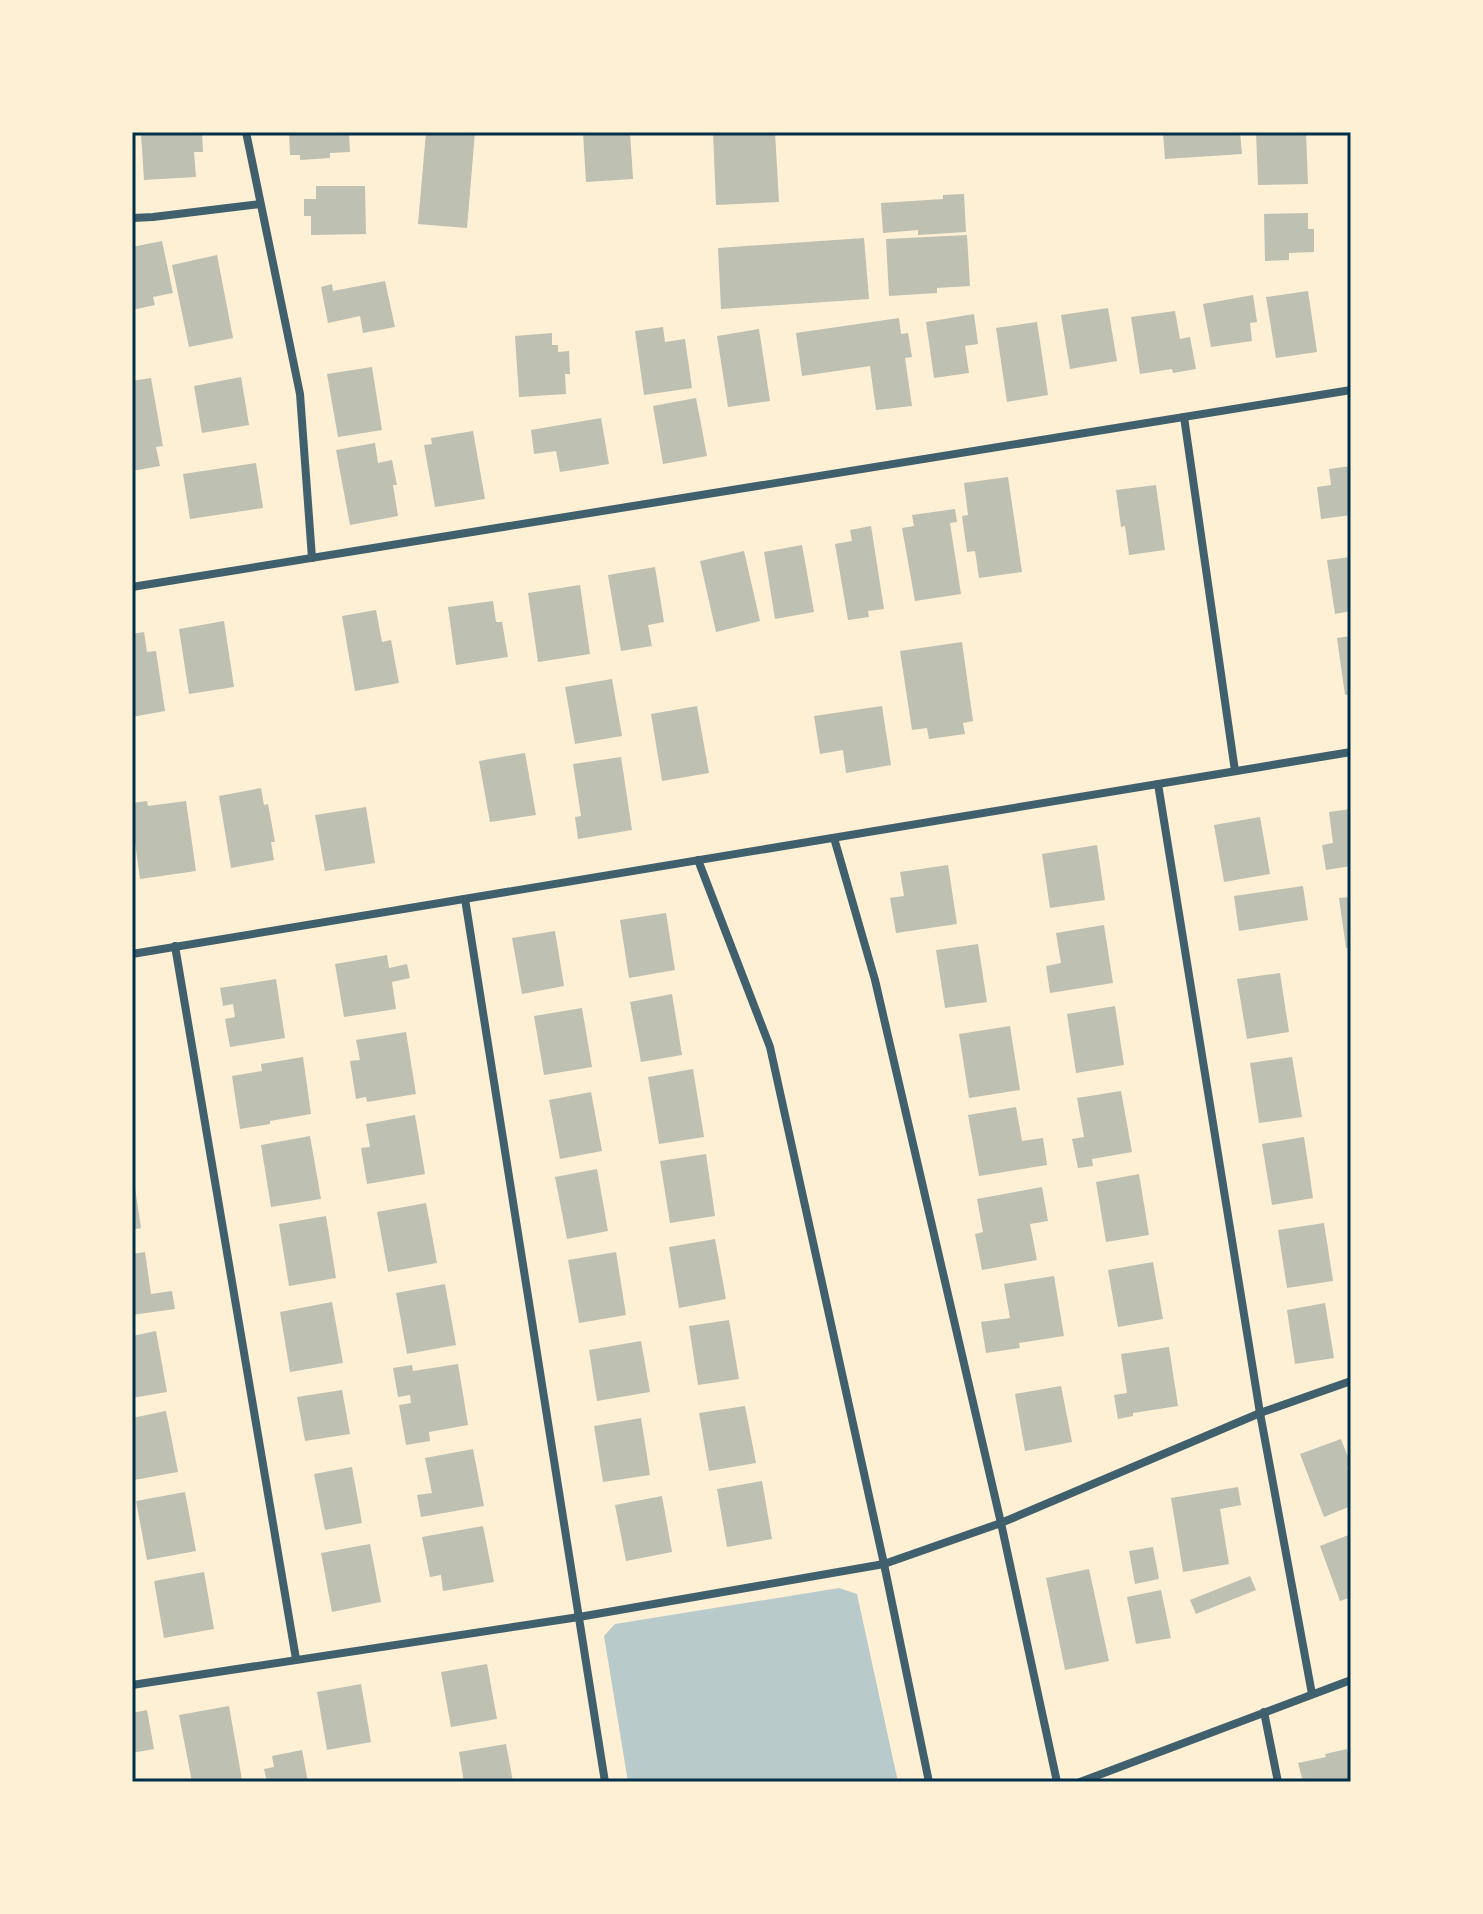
<svg xmlns="http://www.w3.org/2000/svg" width="1483" height="1914" viewBox="0 0 1483 1914" font-family="Rubik,sans-serif">
	<rect width="100%" height="100%" fill="#fdf0d5"/>
	<path fill="#b9caca" d="M839 1588 857 1594 898 1782H628L604 1636 615 1624Z"/>
	<g fill="#bec0b2">
		<path d="M175 132H202L203 152H194L196 177 144 180 141 134Z"/>
		<path d="M289 132H349L350 152 330 153V158L300 160V155H290Z"/>
		<path d="M426 132H475L467 228 418 224Z"/>
		<path d="M583 132H630L633 179 586 182Z"/>
		<path d="M713 132H775L779 202 716 205Z"/>
		<path d="M1163 132H1240L1242 154 1165 159Z"/>
		<path d="M1256 132H1306L1308 184 1258 185Z"/>
		<path d="M316 186H365L366 234 311 235V216H304V199H316Z"/>
		<path d="M964 194 966 232 918 235V230L883 233 881 203 943 199V195Z"/>
		<path d="M1308 213V229H1314V252L1289 253V260L1265 261 1264 214Z"/>
		<path d="M967 235 970 286 937 288V293L889 296 886 239Z"/>
		<path d="M864 238 869 299 721 309 718 248Z"/>
		<path d="M162 241 173 293 153 297 155 305 132 310V247Z"/>
		<path d="M217 255 233 338 189 347 172 265Z"/>
		<path d="M385 281 395 327 363 333 360 316 328 323 321 287 332 284 333 291Z"/>
		<path d="M1308 291 1317 352 1276 358 1266 297Z"/>
		<path d="M1253 295 1257 322 1250 323 1252 341 1211 347 1203 304Z"/>
		<path d="M1108 308 1117 361 1070 369 1061 315Z"/>
		<path d="M1175 311 1180 339 1190 337 1196 369 1173 373 1172 369 1140 374 1131 317Z"/>
		<path d="M974 314 978 344 965 346 969 373 934 378 926 322Z"/>
		<path d="M899 318 901 334 908 333 912 357 905 358 912 406 876 410 870 366 802 376 796 333Z"/>
		<path d="M1037 322 1048 395 1007 402 996 328Z"/>
		<path d="M663 327 665 342 685 339 692 388 644 395 635 331Z"/>
		<path d="M759 329 770 401 728 407 717 336Z"/>
		<path d="M552 333V345H558V352L569 351 570 374H565L566 394 519 397 515 336Z"/>
		<path d="M372 367 382 430 338 437 327 374Z"/>
		<path d="M241 377 249 425 202 433 194 386Z"/>
		<path d="M151 378 163 446 156 447 160 466 132 471V381Z"/>
		<path d="M696 398 707 456 663 464 653 406Z"/>
		<path d="M601 418 609 464 560 472 556 451 534 454 531 430Z"/>
		<path d="M473 431 485 499 435 507 424 445 432 444 431 438Z"/>
		<path d="M375 443 378 463 392 460 397 485H393L398 516 350 525 336 450Z"/>
		<path d="M256 463 263 508 190 519 183 474Z"/>
		<path d="M1351 466V515L1321 519 1317 487 1331 485 1329 469Z"/>
		<path d="M1008 477 1022 572 979 578 975 551 967 552 962 516 968 515 964 483Z"/>
		<path d="M1156 485 1165 550 1129 555 1125 526 1121 527 1116 490Z"/>
		<path d="M955 509 957 522 950 523 961 594 915 601 902 528 914 526 912 515Z"/>
		<path d="M871 526 884 609 868 611 869 617 848 620 835 544 852 541 850 530Z"/>
		<path d="M802 545 814 612 775 619 764 552Z"/>
		<path d="M744 551 760 621 716 632 700 561Z"/>
		<path d="M1351 557V611L1335 614 1327 560Z"/>
		<path d="M655 567 664 622 648 625 652 646 621 651 608 575Z"/>
		<path d="M580 585 590 654 538 662 528 593Z"/>
		<path d="M493 601 496 622H502L508 657 456 665 448 607Z"/>
		<path d="M376 610 382 642 391 640 399 683 355 691 342 616Z"/>
		<path d="M224 621 234 687 189 694 179 629Z"/>
		<path d="M144 632 147 652 156 651 165 711 132 717V634Z"/>
		<path d="M1351 636V694L1345 695 1337 638Z"/>
		<path d="M962 642 973 721 963 723 965 734 929 739 927 728 912 730 900 651Z"/>
		<path d="M612 679 622 736 575 744 565 687Z"/>
		<path d="M697 706 709 773 662 781 651 714Z"/>
		<path d="M882 706 891 765 846 773 843 750 820 754 814 716Z"/>
		<path d="M525 753 536 815 490 822 479 761Z"/>
		<path d="M621 757 632 830 578 839 575 817 581 816 573 764Z"/>
		<path d="M261 788 264 805 268 804 275 842H271L274 860 231 868 219 796Z"/>
		<path d="M147 801 148 806 186 801 196 871 140 879 132 820V803Z"/>
		<path d="M366 807 375 863 325 871 315 815Z"/>
		<path d="M1351 809V866L1326 870 1322 845 1333 843 1329 812Z"/>
		<path d="M1260 817 1270 874 1224 882 1214 825Z"/>
		<path d="M1097 845 1105 900 1050 908 1042 854Z"/>
		<path d="M948 865 957 924 896 933 890 898 904 896 900 872Z"/>
		<path d="M1303 886 1308 920 1239 931 1234 896Z"/>
		<path d="M1351 897V947L1346 948 1339 898Z"/>
		<path d="M666 913 675 970 629 978 620 920Z"/>
		<path d="M1104 925 1113 983 1050 993 1046 966 1061 963 1056 933Z"/>
		<path d="M555 931 564 986 522 994 512 938Z"/>
		<path d="M978 944 987 1002 945 1008 936 950Z"/>
		<path d="M387 955 389 968 407 964 410 978 392 982 396 1009 344 1017 335 964Z"/>
		<path d="M1280 973 1289 1032 1247 1039 1237 979Z"/>
		<path d="M276 979 285 1038 230 1047 225 1019 235 1017 233 1004 223 1006 220 988Z"/>
		<path d="M672 994 682 1055 641 1062 630 1002Z"/>
		<path d="M1115 1006 1124 1065 1076 1073 1067 1014Z"/>
		<path d="M582 1008 592 1067 544 1075 534 1016Z"/>
		<path d="M1010 1026 1020 1090 969 1098 959 1034Z"/>
		<path d="M406 1032 416 1094 367 1102 366 1097 356 1099 350 1061 360 1060 356 1040Z"/>
		<path d="M303 1057 311 1114 270 1121V1124L240 1129 232 1076 262 1071 261 1064Z"/>
		<path d="M1292 1057 1302 1117 1259 1123 1250 1063Z"/>
		<path d="M693 1069 704 1137 659 1144 648 1077Z"/>
		<path d="M1121 1091 1132 1152 1092 1159 1093 1166 1078 1168 1072 1139 1084 1137 1077 1098Z"/>
		<path d="M591 1092 602 1151 560 1159 549 1100Z"/>
		<path d="M1016 1107 1022 1141 1043 1138 1047 1165 979 1176 968 1115Z"/>
		<path d="M415 1115 425 1174 367 1184 361 1148 370 1147 366 1124Z"/>
		<path d="M310 1136 321 1199 271 1207 261 1145Z"/>
		<path d="M1304 1137 1313 1198 1272 1205 1262 1144Z"/>
		<path d="M706 1154 715 1216 670 1223 660 1161Z"/>
		<path d="M597 1169 608 1231 567 1239 555 1177Z"/>
		<path d="M1139 1174 1149 1235 1106 1242 1096 1182Z"/>
		<path d="M132 1181H134L141 1228 132 1230Z"/>
		<path d="M1042 1187 1048 1221 1030 1224 1037 1260 982 1270 975 1234 983 1232 977 1199Z"/>
		<path d="M426 1203 437 1263 388 1272 377 1212Z"/>
		<path d="M326 1216 336 1278 289 1286 279 1224Z"/>
		<path d="M1324 1223 1333 1281 1287 1288 1278 1230Z"/>
		<path d="M715 1239 726 1299 679 1308 669 1247Z"/>
		<path d="M145 1252 151 1294 172 1291 175 1309 132 1315V1254Z"/>
		<path d="M616 1252 626 1315 579 1323 568 1260Z"/>
		<path d="M1153 1262 1163 1319 1118 1327 1108 1270Z"/>
		<path d="M1054 1276 1064 1336 1019 1343 1020 1348 986 1353 981 1322 1010 1318 1004 1284Z"/>
		<path d="M445 1284 456 1345 407 1354 396 1293Z"/>
		<path d="M332 1302 343 1363 290 1372 280 1312Z"/>
		<path d="M1325 1303 1334 1358 1295 1364 1287 1310Z"/>
		<path d="M729 1320 739 1379 698 1385 689 1326Z"/>
		<path d="M156 1331 167 1392 132 1398V1336Z"/>
		<path d="M641 1341 650 1392 597 1401 589 1350Z"/>
		<path d="M1169 1347 1178 1406 1133 1413V1416L1118 1419 1114 1395 1127 1393 1121 1354Z"/>
		<path d="M458 1364 468 1425 429 1432 430 1441 406 1445 399 1405 411 1403 410 1395 398 1397 393 1368 412 1365 413 1371Z"/>
		<path d="M1061 1386 1072 1442 1025 1451 1015 1394Z"/>
		<path d="M342 1390 350 1434 305 1441 297 1397Z"/>
		<path d="M745 1406 756 1463 709 1471 699 1413Z"/>
		<path d="M166 1411 178 1472 134 1480 132 1470V1418Z"/>
		<path d="M641 1418 650 1475 603 1482 594 1426Z"/>
		<path d="M1341 1439 1351 1465V1467L1347 1468 1351 1477V1506L1324 1517 1300 1454Z"/>
		<path d="M473 1449 484 1506 421 1517 417 1495 432 1493 425 1458Z"/>
		<path d="M352 1467 362 1523 325 1530 314 1474Z"/>
		<path d="M762 1481 772 1539 727 1547 717 1489Z"/>
		<path d="M1238 1487 1241 1505 1220 1509 1229 1564 1183 1572 1171 1498Z"/>
		<path d="M185 1492 196 1551 147 1560 136 1501Z"/>
		<path d="M662 1496 672 1552 626 1561 615 1505Z"/>
		<path d="M483 1526 494 1582 443 1591 441 1575 430 1577 422 1537Z"/>
		<path d="M1351 1534V1597L1340 1601 1320 1546Z"/>
		<path d="M370 1544 381 1602 332 1612 321 1553Z"/>
		<path d="M1153 1547 1159 1579 1135 1584 1129 1551Z"/>
		<path d="M1089 1569 1109 1661 1065 1670 1046 1578Z"/>
		<path d="M204 1572 214 1629 164 1638 154 1581Z"/>
		<path d="M1250 1576 1256 1590 1196 1614 1190 1600Z"/>
		<path d="M1161 1590 1171 1638 1136 1644 1127 1597Z"/>
		<path d="M487 1664 497 1719 451 1727 441 1672Z"/>
		<path d="M361 1684 371 1742 327 1750 317 1692Z"/>
		<path d="M229 1706 242 1780 231 1782H192L179 1715Z"/>
		<path d="M147 1710 154 1749 132 1753V1713Z"/>
		<path d="M506 1744 513 1782H464L459 1752Z"/>
		<path d="M1347 1749 1348 1753 1351 1752V1782H1303L1298 1763 1326 1757 1325 1754Z"/>
		<path d="M302 1750 308 1782H267L264 1769 274 1767 272 1756Z"/>
	</g>
	<g fill="none" stroke-linecap="round" stroke-linejoin="round">
		<g stroke="#3f606c" stroke-width="8">
			<path d="M246 132 300 394 312 558"/>
			<path d="M132 218 153 217 260 204"/>
			<path d="M1184 417 1235 771"/>
			<path d="M132 587 1351 390"/>
			<path d="M1158 784 1260 1413 1312 1694"/>
			<path d="M834 838 875 980 1001 1523 1057 1782"/>
			<path d="M698 860 770 1047 884 1564 929 1782"/>
			<path d="M465 899 605 1782"/>
			<path d="M175 946 296 1659"/>
			<path d="M132 954 1351 752"/>
			<path d="M132 1685 579 1617 884 1564 1001 1523 1260 1413 1351 1381"/>
			<path d="M1264 1712 1278 1782"/>
			<path d="M1080 1782 1351 1680"/>
		</g>
	</g>
	<rect width="1483" height="1914" fill="none" stroke="#fdf0d5" stroke-width="268"/>
	<rect x="134" y="134" width="1215" height="1646" fill="none" stroke="#003049" stroke-width="3"/>
</svg>
